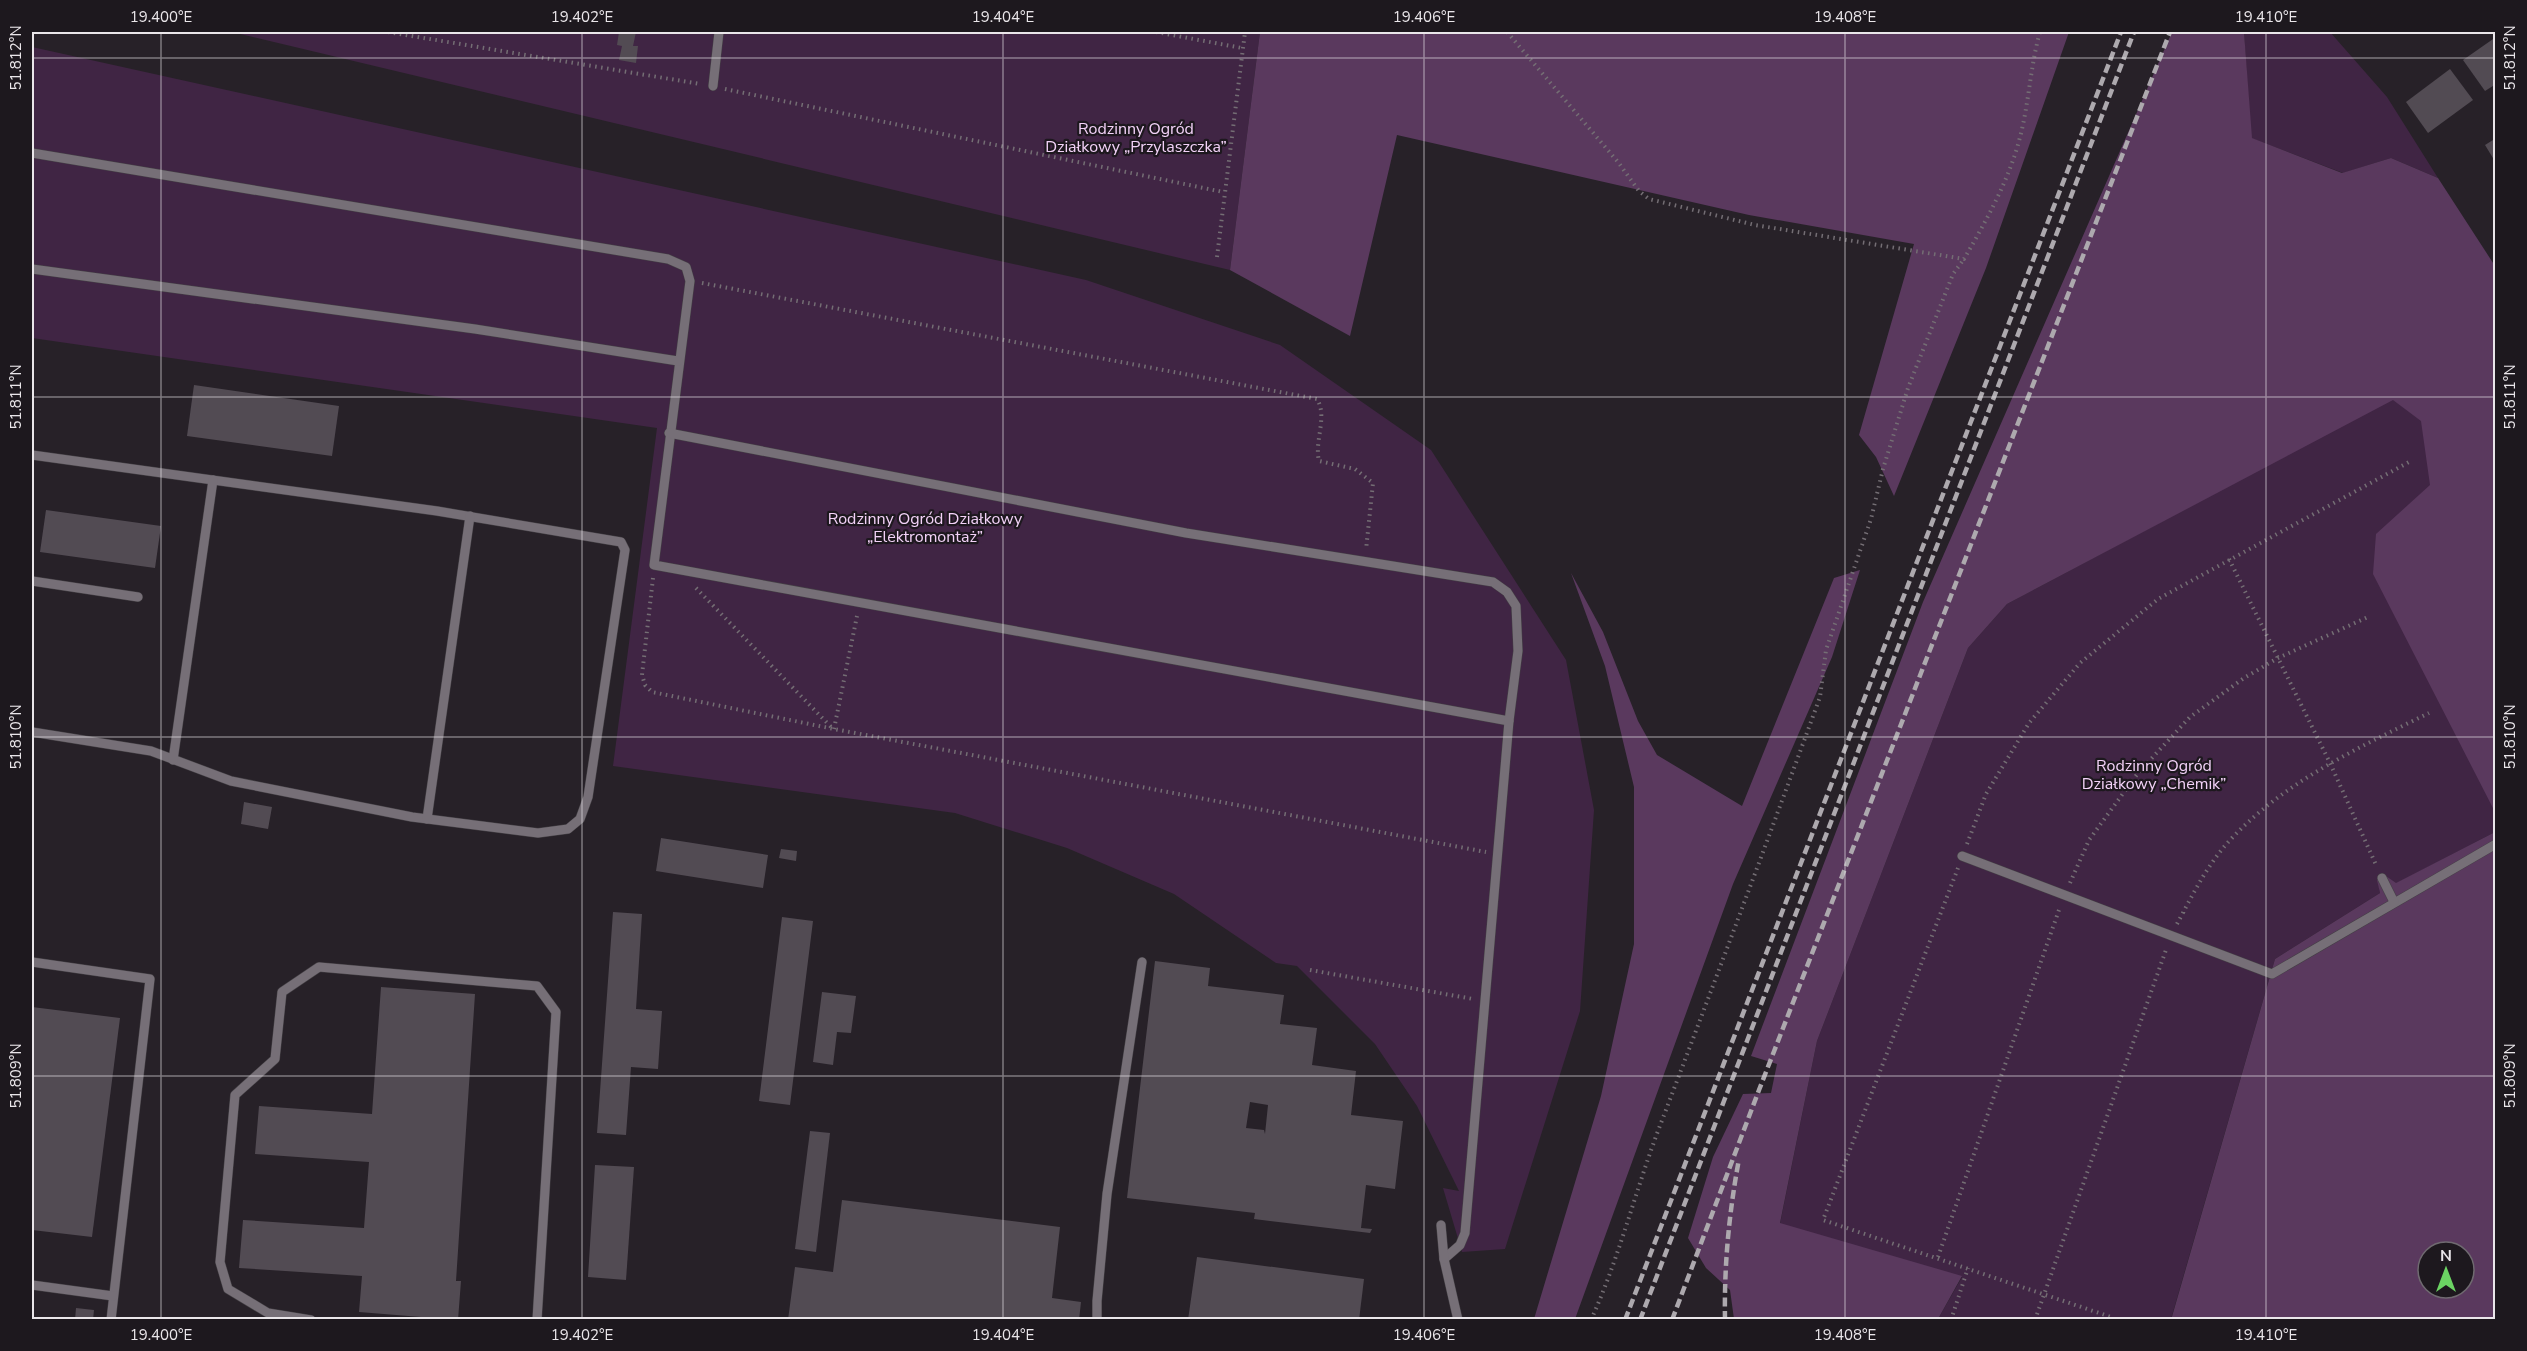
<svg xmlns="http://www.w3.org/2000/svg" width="2527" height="1351" viewBox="0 0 2527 1351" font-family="'Nunito Sans',sans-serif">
	<rect width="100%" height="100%" fill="#272128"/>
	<g fill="#402544">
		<path d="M232 32H1260L1230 270Z"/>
		<path d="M2244 32H2330L2387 97 2438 178 2391 158 2343 173 2251 138Z"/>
		<path d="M32 47 1086 280 1280 345 1431 450 1566 660 1594 810 1580 1011 1505 1249 1462 1252 1443 1188 1459 1191 1417 1106 1375 1044 1297 966 1276 963 1174 894 1067 848 955 813 613 766 657 428 32 338Z"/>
		<path d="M2495 344V832L2395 884 2386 876 2378 881 2380 893 2275 959 2171 1319H1938L1962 1277 1780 1224 1817 1041 1968 648 2007 604Z"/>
	</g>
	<g fill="#5a395e" fill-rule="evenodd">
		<path d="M1260 32H2069L1986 268 1894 496 1876 457 1859 435 1914 244 1749 215 1397 135 1350 336 1230 270Z"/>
		<path d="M2172 32H2244L2252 138 2342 173 2391 158 2438 178 2495 266V812L2373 574 2376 534 2430 485 2421 421 2393 400 2007 604 1968 648 1817 1041 1780 1223 1962 1276 1938 1319H1734L1730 1290 1706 1268 1688 1238 1713 1157 1743 1094 1771 1093 1777 1064 1751 1056 1923 602Z"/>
		<path d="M1860 570 1832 657 1733 884 1575 1319H1534L1601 1096 1634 944V787L1605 666 1571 573 1603 632 1638 721 1657 755 1742 806 1834 578Z"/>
		<path d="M2495 832V1319L2171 1320 2275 959 2380 893 2377 880 2386 876 2396 883ZM2428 1252H2464V1288H2428Z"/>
	</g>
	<g fill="#524b53" fill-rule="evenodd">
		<path d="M619 32H636L633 46H638L636 63 619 60 622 46 617 45Z"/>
		<path d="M2496 37V84L2485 91 2463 60Z"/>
		<path d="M2450 69 2473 100 2428 133 2406 102Z"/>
		<path d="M2493 140 2496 144V163L2485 145Z"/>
		<path d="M194 385 339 406 332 456 187 436Z"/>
		<path d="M46 510 161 526 155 568 40 552Z"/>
		<path d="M244 802 272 807 268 829 241 824Z"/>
		<path d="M661 838 768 855 763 888 656 871Z"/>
		<path d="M781 849 797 851 796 861 779 858Z"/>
		<path d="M613 912 642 914 636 1009 662 1011 658 1069 631 1067 626 1135 597 1133Z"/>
		<path d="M782 917 813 921 790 1105 759 1101Z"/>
		<path d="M1155 961 1210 968 1208 986 1284 995 1280 1024 1317 1028 1312 1065 1356 1071 1351 1115 1403 1121 1395 1189 1366 1185 1361 1228 1372 1229 1370 1233 1254 1219 1255 1213 1127 1198ZM1250 1102 1268 1105 1265 1134 1264 1130 1246 1128Z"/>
		<path d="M381 987 475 994 456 1281H461L458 1320 359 1312 362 1276 239 1268 243 1220 364 1228 369 1162 255 1154 259 1106 372 1114Z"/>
		<path d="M822 992 856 996 851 1033 837 1032 833 1065 813 1062Z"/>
		<path d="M32 1007 120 1018 92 1237 32 1230Z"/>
		<path d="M810 1131 830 1133 816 1252 795 1249Z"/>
		<path d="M595 1165 634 1167 626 1280 588 1277Z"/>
		<path d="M842 1200 1060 1227 1052 1298 1081 1302 1079 1320H788L795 1267 833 1272Z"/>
		<path d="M1197 1257 1364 1279 1359 1320H1188Z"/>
		<path d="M76 1308 94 1310 93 1320H75Z"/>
	</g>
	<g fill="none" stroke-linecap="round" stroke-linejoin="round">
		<g stroke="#444045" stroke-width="10">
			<g id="service">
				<path d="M713 86 719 32"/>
				<path d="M32 153 668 259 686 267 690 281 654 565 1509 721"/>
				<path d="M32 269 475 329 678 361"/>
				<path d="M669 433 1186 533 1493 582 1507 592 1516 606 1518 651 1509 721 1465 1233 1460 1245 1444 1259 1458 1320"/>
				<path d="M32 455 437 511 621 542 625 550 588 797 580 819 568 829 538 833 412 817 231 781 151 751 32 732"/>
				<path d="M32 581 138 597"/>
				<path d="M173 760 213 480"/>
				<path d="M427 819 470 516"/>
				<path d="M1962 856 2272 974 2496 844"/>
				<path d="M2382 878 2394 902"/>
				<path d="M32 962 150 979 111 1320"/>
				<path d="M1441 1225 1444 1259"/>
				<path d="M32 1285 113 1296"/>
				<path d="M311 1320 268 1313 228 1289 220 1262 235 1095 275 1059 282 992 319 967 537 986 556 1012 537 1320"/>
				<path d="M1097 1320V1301L1107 1194 1142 962"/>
			</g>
		</g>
		<g stroke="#746e74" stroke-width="4" stroke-dasharray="1.5 4.5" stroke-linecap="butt">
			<path d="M388 32 700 84"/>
			<path d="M1156 32 1242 48"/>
			<path d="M1507 32 1618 162 1639 191 1649 199 1755 225 1964 259C1985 223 2008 182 2019 141 2029 105 2030 67 2040 32"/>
			<path d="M725 89 1223 192"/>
			<path d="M1217 257 1245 32"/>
			<path d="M702 283 1317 399C1328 417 1314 441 1319 461L1355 469 1373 483 1366 550"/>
			<path d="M2229 559 2330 763 2377 867"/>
			<path d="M653 578 642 675 645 685 652 692 834 729 1486 852"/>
			<path d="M696 588 833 729"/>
			<path d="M834 729 857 616"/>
			<path d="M1967 844 1986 794 2029 723 2080 663 2158 599 2409 462"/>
			<path d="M1958 868 1823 1220 2111 1317"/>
			<path d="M2070 883 2089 840 2138 773 2190 717 2244 678 2278 658 2368 617"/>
			<path d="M2177 924C2193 894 2208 863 2232 838 2287 780 2358 748 2429 713"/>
			<path d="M1310 970 1473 999"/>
			<path d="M1938 1257 2060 907"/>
			<path d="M1591 1320C1620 1256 1636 1188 1661 1123 1715 981 1768 840 1820 697L1826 650 1871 519 1883 469 1908 388 1953 274 1964 259"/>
			<path d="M1951 1320 1968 1268"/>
			<path d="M2035 1320 2167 947"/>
		</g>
		<use href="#service" stroke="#766f77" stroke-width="9"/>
		<g stroke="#ada9ae" stroke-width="4.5" stroke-dasharray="9 4.5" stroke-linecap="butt">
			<path d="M1625 1320 2121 32"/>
			<path d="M1640 1320 2134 32"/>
			<path d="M1672 1320 1759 1090 2170 32"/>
			<path d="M1725 1320C1724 1265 1729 1213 1739 1159"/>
		</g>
	</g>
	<path fill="none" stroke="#eae6ea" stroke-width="1.5" stroke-opacity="0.45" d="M161 32V1320M582 32V1320M1003 32V1320M1424 32V1320M1845 32V1320M2266 32V1320M32 58H2496M32 397H2496M32 737H2496M32 1076H2496"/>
	<g text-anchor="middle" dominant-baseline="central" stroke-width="4.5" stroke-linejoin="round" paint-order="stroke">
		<g font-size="16" fill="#f3d2f8" stroke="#1d181e">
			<text x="1136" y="129">Rodzinny Ogród<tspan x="1136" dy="18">Działkowy „Przylaszczka”</tspan></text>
			<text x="925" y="519">Rodzinny Ogród Działkowy<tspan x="925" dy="18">„Elektromontaż”</tspan></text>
			<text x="2154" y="766">Rodzinny Ogród<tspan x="2154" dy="18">Działkowy „Chemik”</tspan></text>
		</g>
	</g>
	<rect width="2527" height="1351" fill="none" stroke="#1d181e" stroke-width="66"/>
	<g transform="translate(2446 1270)"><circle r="28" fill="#1d181e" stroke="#6f6a70" stroke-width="1.5"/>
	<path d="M0-4.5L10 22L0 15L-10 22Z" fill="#6bd363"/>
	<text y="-9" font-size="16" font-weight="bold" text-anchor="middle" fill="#eae6ea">N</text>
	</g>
	<rect x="33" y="33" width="2461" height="1285" fill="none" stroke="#eae6ea" stroke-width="2"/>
	<g font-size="15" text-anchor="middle" fill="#eae6ea">
		<text x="161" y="22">19.400°E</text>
		<text x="582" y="22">19.402°E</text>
		<text x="1003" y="22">19.404°E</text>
		<text x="1424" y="22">19.406°E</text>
		<text x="1845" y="22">19.408°E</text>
		<text x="2266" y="22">19.410°E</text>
		<text transform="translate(16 58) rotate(-90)" y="5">51.812°N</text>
		<text transform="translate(2510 58) rotate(-90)" y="5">51.812°N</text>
		<text transform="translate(16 397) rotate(-90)" y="5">51.811°N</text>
		<text transform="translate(2510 397) rotate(-90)" y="5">51.811°N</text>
		<text transform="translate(16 737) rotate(-90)" y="5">51.810°N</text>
		<text transform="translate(2510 737) rotate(-90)" y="5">51.810°N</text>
		<text transform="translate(16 1076) rotate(-90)" y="5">51.809°N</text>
		<text transform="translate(2510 1076) rotate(-90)" y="5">51.809°N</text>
		<text x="161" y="1340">19.400°E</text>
		<text x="582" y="1340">19.402°E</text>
		<text x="1003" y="1340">19.404°E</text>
		<text x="1424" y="1340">19.406°E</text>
		<text x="1845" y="1340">19.408°E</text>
		<text x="2266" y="1340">19.410°E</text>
	</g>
</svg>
